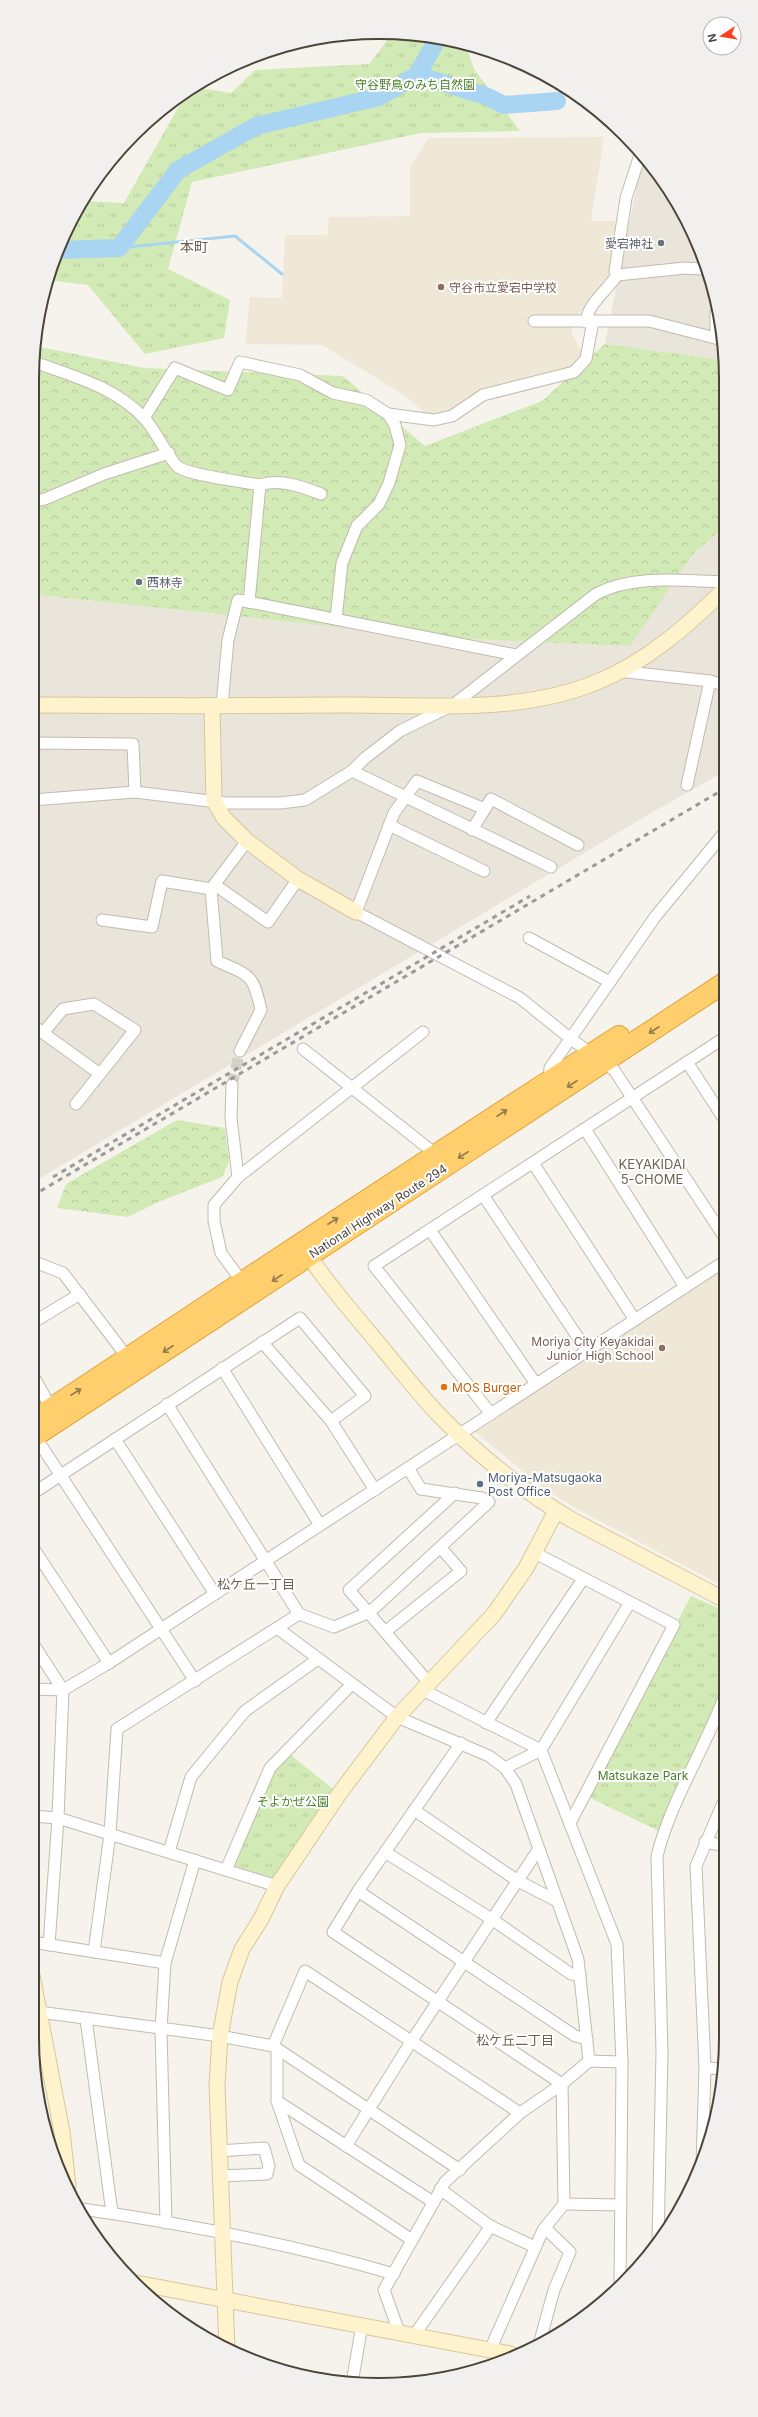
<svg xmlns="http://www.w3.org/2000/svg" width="758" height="2417" viewBox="0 0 758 2417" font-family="Inter,'Noto Sans JP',sans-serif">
	<defs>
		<pattern id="forest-crowns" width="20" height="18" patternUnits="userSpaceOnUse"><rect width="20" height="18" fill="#d2eab5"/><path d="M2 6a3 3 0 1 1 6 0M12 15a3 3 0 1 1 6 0" fill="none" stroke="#b6ca9c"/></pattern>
		<pattern id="park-tufts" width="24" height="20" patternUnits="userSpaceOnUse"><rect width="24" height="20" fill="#d2eab5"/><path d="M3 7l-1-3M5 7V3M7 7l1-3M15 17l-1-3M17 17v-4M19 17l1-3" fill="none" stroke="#b6ca9c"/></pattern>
	</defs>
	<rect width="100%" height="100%" fill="#f6f3ec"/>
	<g fill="#eae5da">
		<path d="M642 159 690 225 723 333V360L605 344Z"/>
		<path d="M723 528 724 772 656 810 32 1183V588L45 596 446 638 629 646 693 554Z"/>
	</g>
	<g fill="#efe8d6">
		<path d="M604 137 591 221H616L608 278 580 312 571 332 586 359 574 372 483 395 434 420 404 395 322 345 245 344 250 297 282 298 285 235H327L329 217 410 216V166L429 138Z"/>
		<path d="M725 1264V1587L577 1509 545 1489 474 1431Z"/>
	</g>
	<g fill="url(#forest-crowns)">
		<path d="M605 344 723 360V528L693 554 630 646 446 638 45 596 32 588V379L35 346 144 368 343 376 425 446 542 401Z"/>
		<path d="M177 1120 225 1128 229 1162 222 1177 156 1203 128 1217 57 1208 66 1184Z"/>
	</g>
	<g fill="url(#park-tufts)">
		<path d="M393 33 447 39 466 46 474 69 520 131 421 133 192 182 168 269 230 300 224 338 145 354 88 285 48 280 59 246 83 201 124 203 188 90 193 87 231 93 255 70 369 64Z"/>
		<path d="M691 1596 725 1611V1688L715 1725 663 1833 584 1795Z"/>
		<path d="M286 1751 339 1794 277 1886 226 1870 270 1768Z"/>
	</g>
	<path fill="#e5e3e0" d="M34 2059 46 2126V2131L39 2105Z"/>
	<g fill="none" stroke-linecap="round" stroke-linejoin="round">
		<path stroke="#a9d4f2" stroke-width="3" d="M119 248 235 236 282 274"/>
		<g stroke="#a9d4f2" stroke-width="18">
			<path d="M417 75 486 96 504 105 557 101"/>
			<path d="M57 250 119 248 178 170 256 126 379 97 417 75 438 38"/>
		</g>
		<path stroke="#d4d0c8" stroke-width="11" stroke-dasharray="11 5.5" stroke-linecap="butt" d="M232 1085 240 1051"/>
		<g stroke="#c2bbae" stroke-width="13">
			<g id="street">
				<path d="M617 275 685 268 703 269"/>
				<path d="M534 321H649L723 340"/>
				<path d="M586 322C588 303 607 291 617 275L615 271 626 198 640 155"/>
				<path d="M716 338V312"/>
				<path d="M34 362C73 376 115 387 144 418 157 432 165 453 177 466 186 475 245 482 260 485L249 602 238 600 228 640 222 705"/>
				<path d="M388 414 434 420 452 416 483 395 574 372 586 359 593 321"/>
				<path d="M144 418 175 368 228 390 240 362 300 375 333 393 366 400 388 414 395 425 400 445 389 483 379 504 357 526 342 563 336 619"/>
				<path d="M260 485C279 478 303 487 321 494"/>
				<path d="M32 502 45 499 104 474 169 453"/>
				<path d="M249 602 516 655"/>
				<path d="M618 671 710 681 724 685"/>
				<path d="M352 771 551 867"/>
				<path d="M687 785 710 681"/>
				<path d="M32 788 34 743 133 744 135 792"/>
				<path d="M32 800 135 792 226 803H280L305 800 352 771 365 758 400 731 453 705 596 594C634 574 681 581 723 582"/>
				<path d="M485 809 417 781 394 813 356 912 520 998 571 1039 614 1070 725 1238"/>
				<path d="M389 825 484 871"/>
				<path d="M472 830 491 799 578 845"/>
				<path d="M215 885 268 922 298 879"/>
				<path d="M211 889 217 961C250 976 253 973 261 1010L240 1051"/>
				<path d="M102 920 152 927 162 881 211 889 247 841"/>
				<path d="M529 938 610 982"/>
				<path d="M32 1025 100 1074"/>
				<path d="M43 1033 63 1009 94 1004 135 1030 76 1104"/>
				<path d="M303 1049 438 1156"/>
				<path d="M687 1062 724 1119"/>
				<path d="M549 1082 550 1068 655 917 724 833"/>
				<path d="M232 1085 231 1118 238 1177"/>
				<path d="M585 1129 685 1287"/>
				<path d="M533 1163 635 1320"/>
				<path d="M483 1195 587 1351"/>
				<path d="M430 1230 536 1384"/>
				<path d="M32 1261 63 1273 128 1358"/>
				<path d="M243 1283 221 1253 214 1221V1205L238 1177 423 1032"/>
				<path d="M32 1323 80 1294"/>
				<path d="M262 1342 331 1421 375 1490"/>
				<path d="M222 1368 320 1525"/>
				<path d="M32 1374 51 1408"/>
				<path d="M167 1404 299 1614 334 1627 370 1612 489 1502 482 1498 421 1489 408 1468"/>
				<path d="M491 1414 374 1266 724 1038"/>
				<path d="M35 1436 195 1681"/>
				<path d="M115 1439 215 1594"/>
				<path d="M32 1494 300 1318 365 1396 331 1421"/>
				<path d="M32 1546 109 1663"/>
				<path d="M535 1553 674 1625 570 1823"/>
				<path d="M277 1628 397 1717 489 1756 505 1768 516 1784 578 1959 589 2061"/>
				<path d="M385 1632 461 1571 441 1548"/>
				<path d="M32 1642 63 1690 58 1818 49 1945"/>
				<path d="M429 1683 349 1590 455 1493"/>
				<path d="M32 1689 63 1690 109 1663 725 1261"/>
				<path d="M423 1690 541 1750 617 1944 622 2062 620 2287"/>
				<path d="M486 1723 583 1579"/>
				<path d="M461 1743 358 1891 333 1932 562 2084 564 2204 543 2230 490 2350"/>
				<path d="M505 1768 541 1750 629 1604"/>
				<path d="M414 1810 518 1881 555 1900"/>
				<path d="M32 1816 58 1818 277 1886"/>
				<path d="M705 1842 726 1846"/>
				<path d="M169 1852 191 1777 245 1711 318 1659"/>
				<path d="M385 1852 493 1920 571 1974 580 1975"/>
				<path d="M226 1870 270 1768 352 1684"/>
				<path d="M358 1891 575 2036 587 2039"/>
				<path d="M32 1942 165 1963"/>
				<path d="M94 1952 110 1834 117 1729 299 1614"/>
				<path d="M39 2012 220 2036 273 2046 460 2170"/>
				<path d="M86 2019 112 2213"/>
				<path d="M273 2046 305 1971 520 2113"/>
				<path d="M277 2049V2101L299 2165 412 2240"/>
				<path d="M705 2068 723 2069"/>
				<path d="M277 2101 433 2202"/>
				<path d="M346 2146 411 2042 538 1850"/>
				<path d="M219 2151 264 2148 269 2166 267 2174 220 2176"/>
				<path d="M702 2164 705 2068 696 1866 726 1796"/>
				<path d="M440 2189 490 2226 535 2247"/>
				<path d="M564 2204 621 2205"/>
				<path d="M82 2209C187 2224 291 2244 394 2274"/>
				<path d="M166 2223 161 2030 165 1963 195 1860"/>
				<path d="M658 2242 662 2052 657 1856C671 1800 705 1749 725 1695"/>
				<path d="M399 2332 384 2290 445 2182 520 2113 562 2084 589 2061 622 2062"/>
				<path d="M415 2334 491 2226"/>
				<path d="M540 2341 554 2290 570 2252 545 2228"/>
				<path d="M352 2383 362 2325"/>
			</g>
		</g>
		<g stroke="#d6c79b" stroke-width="17">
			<g id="secondary">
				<path d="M32 705C138 706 243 706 349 705 431 705 520 714 597 682 645 663 687 626 723 591"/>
				<path d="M212 706 214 801 224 818 247 841 298 879 356 912"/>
				<path d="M303 1247C325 1281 352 1312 378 1343 398 1367 417 1392 439 1415 478 1455 525 1492 572 1520L725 1600"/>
				<path d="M32 1975 62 2132 68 2186"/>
				<path d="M136 2283 511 2354"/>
				<path d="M227 2350 217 2086 220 2036 230 1982 242 1949 261 1919 277 1886 339 1794 397 1717 494 1614 526 1568 556 1511"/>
			</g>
		</g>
		<g stroke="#e0a43c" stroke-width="22">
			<g id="highway">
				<path d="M32 1421C228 1292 422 1162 619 1036"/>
				<path d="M32 1438 724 983"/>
			</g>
		</g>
		<use href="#street" stroke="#fff" stroke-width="11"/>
		<use href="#secondary" stroke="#fff3cd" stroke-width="15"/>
		<use href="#highway" stroke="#ffcf6e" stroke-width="20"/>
		<g stroke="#9a9a9a" stroke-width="3" stroke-dasharray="5 5" stroke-linecap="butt">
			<path d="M53 1177 530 896"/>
			<path d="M32 1196 724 789"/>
		</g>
	</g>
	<defs><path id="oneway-shaft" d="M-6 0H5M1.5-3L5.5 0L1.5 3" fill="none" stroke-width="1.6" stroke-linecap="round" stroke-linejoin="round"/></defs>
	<g stroke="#937c4e">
		<use href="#oneway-shaft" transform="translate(654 1030) rotate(147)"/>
		<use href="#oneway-shaft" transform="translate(572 1084) rotate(147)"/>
		<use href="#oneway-shaft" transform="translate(502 1113) rotate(-33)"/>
		<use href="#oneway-shaft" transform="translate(463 1155) rotate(147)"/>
		<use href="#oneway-shaft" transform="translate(333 1221) rotate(-33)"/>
		<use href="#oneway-shaft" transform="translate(277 1278) rotate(147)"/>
		<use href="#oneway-shaft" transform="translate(168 1349) rotate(147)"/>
		<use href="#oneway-shaft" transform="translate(76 1392) rotate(-33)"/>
	</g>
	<g fill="#6b7280" stroke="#fff" stroke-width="1.5">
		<circle cx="661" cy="243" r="4"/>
		<circle cx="139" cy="582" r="4"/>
	</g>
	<g fill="#8d6e63" stroke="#fff" stroke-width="1.5">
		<circle cx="441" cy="287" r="4"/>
		<circle cx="662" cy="1348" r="4"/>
	</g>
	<circle fill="#e8710a" stroke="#fff" stroke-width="1.5" cx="444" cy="1387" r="4"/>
	<circle fill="#5c6f8a" stroke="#fff" stroke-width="1.5" cx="480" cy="1484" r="4"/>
	<g text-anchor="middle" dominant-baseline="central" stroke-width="4" stroke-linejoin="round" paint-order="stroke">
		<g font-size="12" fill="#4a7f2a" stroke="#fff">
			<text x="415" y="84">守谷野鳥のみち自然園</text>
			<text x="643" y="1775">Matsukaze Park</text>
			<text x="293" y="1801">そよかぜ公園</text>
		</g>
		<g font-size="12" fill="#5b616d" stroke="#fff" text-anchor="end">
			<text x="653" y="243">愛宕神社</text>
			<text x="147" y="582" text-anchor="start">西林寺</text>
		</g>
		<g font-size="12" fill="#785e54" stroke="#fff" text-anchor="start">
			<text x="449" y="287">守谷市立愛宕中学校</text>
			<text x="654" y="1341" text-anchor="end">Moriya City Keyakidai<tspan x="654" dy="14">Junior High School</tspan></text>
		</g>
		<g font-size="12" fill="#4b4439" stroke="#fff">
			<text transform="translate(378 1211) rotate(-33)">National Highway Route 294</text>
		</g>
		<g font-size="12" fill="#c56008" stroke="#fff" text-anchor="start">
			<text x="452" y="1387">MOS Burger</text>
		</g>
		<g font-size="12" fill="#4e5e75" stroke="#fff" text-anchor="start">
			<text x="488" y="1477">Moriya-Matsugaoka<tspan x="488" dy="14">Post Office</tspan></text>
		</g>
		<g font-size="13" fill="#6e6250" stroke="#fff">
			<text x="652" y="1164">KEYAKIDAI<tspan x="652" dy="15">5-CHOME</tspan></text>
			<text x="256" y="1584">松ケ丘一丁目</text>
			<text x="515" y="2040">松ケ丘二丁目</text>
		</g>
		<g font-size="14" fill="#6e6250" stroke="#fff">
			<text x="194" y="246">本町</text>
		</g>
	</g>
	<path d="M0 0H758V2417H0ZM379 39H379A340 340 0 0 1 719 379V2038A340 340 0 0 1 379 2378H379A340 340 0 0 1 39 2038V379A340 340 0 0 1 379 39Z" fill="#f1f0ef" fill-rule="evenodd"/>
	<path fill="none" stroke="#4b4439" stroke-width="2" d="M379 39H379A340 340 0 0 1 719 379V2038A340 340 0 0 1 379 2378H379A340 340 0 0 1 39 2038V379A340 340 0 0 1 379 39Z"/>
	<g transform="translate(722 36) rotate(258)"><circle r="19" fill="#ffffff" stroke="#b7b4b0"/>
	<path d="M0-3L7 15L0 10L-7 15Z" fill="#fc3f1d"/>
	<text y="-6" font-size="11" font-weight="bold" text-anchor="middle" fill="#4b4439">N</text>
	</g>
</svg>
